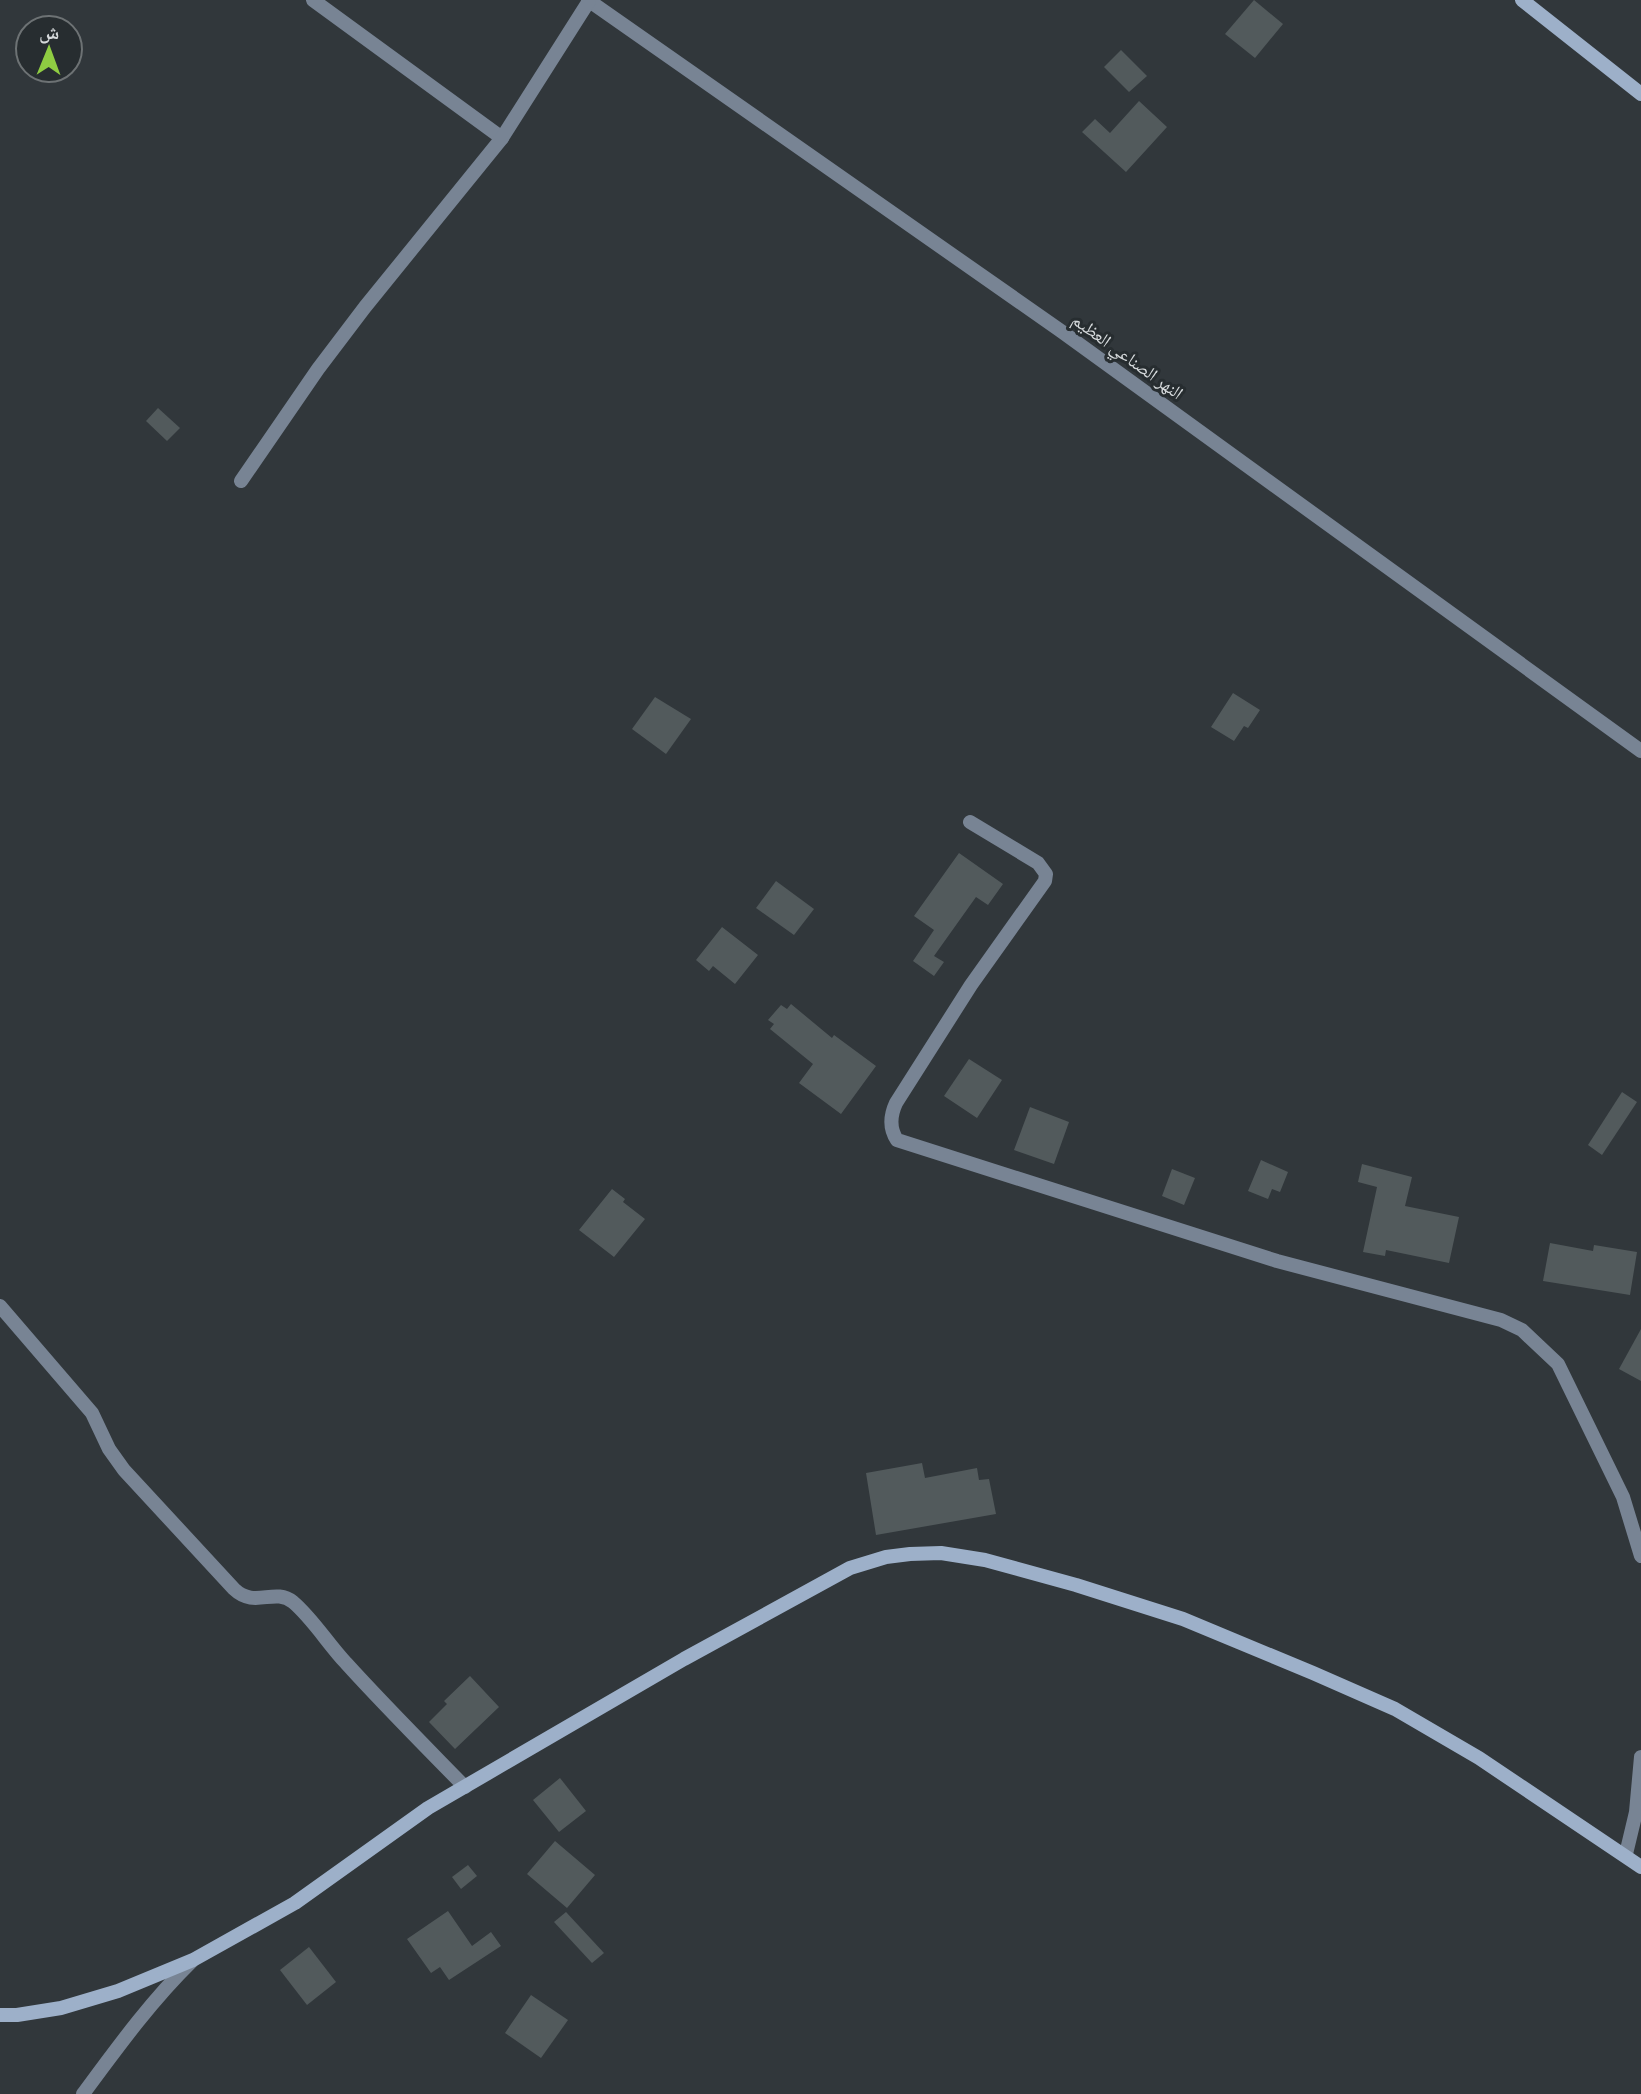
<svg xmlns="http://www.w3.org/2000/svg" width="1641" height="2094" viewBox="0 0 1641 2094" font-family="'Roboto Condensed','Noto Naskh Arabic',sans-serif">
	<rect width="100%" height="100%" fill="#31373b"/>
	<g fill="#525a5c">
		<path d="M1254 0 1283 24 1255 58 1225 34Z"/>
		<path d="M1121 50 1147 76 1129 92 1104 67Z"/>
		<path d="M1139 101 1167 127 1126 172 1082 132 1095 119 1110 133Z"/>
		<path d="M158 408 180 428 167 441 146 421Z"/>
		<path d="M1233 693 1260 710 1248 728 1244 726 1234 741 1211 727Z"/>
		<path d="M655 697 691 719 666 754 632 729Z"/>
		<path d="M959 853 1003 884 988 905 976 897 934 956 944 962 934 976 913 961 934 930 914 916Z"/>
		<path d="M776 881 814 909 794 935 756 908Z"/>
		<path d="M722 927 758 955 735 984 713 966 709 971 696 960Z"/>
		<path d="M791 1004 832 1038 834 1035 876 1066 841 1114 799 1083 813 1064 770 1029 774 1024 768 1020 781 1005 787 1009Z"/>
		<path d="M969 1059 1002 1080 977 1118 944 1096Z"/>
		<path d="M1622 1092 1637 1102 1602 1155 1588 1145Z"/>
		<path d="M1030 1107 1069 1122 1054 1164 1014 1150Z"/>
		<path d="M1261 1160 1288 1172 1280 1192 1272 1189 1268 1199 1248 1191Z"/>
		<path d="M1362 1164 1412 1177 1405 1206 1459 1217 1449 1263 1386 1250 1385 1256 1363 1252 1377 1187 1358 1182Z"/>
		<path d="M1172 1169 1195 1178 1184 1205 1162 1196Z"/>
		<path d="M612 1189 625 1199 623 1202 645 1219 614 1257 579 1230Z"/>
		<path d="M1550 1243 1593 1251 1594 1245 1637 1252 1630 1295 1543 1281Z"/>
		<path d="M1641 1329V1381L1619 1369Z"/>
		<path d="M922 1463 925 1478 977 1468 979 1480 989 1479 996 1514 876 1535 866 1473Z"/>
		<path d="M470 1676 499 1707 455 1749 429 1722 447 1704 444 1701Z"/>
		<path d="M560 1778 586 1811 559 1832 533 1800Z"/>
		<path d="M555 1841 595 1875 567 1908 527 1874Z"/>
		<path d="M468 1865 477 1876 461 1889 452 1877Z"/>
		<path d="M448 1911 472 1946 491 1932 501 1946 449 1980 440 1967 431 1973 407 1939Z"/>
		<path d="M566 1912 604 1953 592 1963 554 1922Z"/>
		<path d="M309 1947 336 1982 307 2005 280 1970Z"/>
		<path d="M531 1995 568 2020 541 2058 505 2033Z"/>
	</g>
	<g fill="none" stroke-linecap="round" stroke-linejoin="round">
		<g stroke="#788494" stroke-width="14">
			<path d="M313 0 502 138"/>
			<path d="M588 0 1061 331 1641 751"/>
			<path d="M241 481 318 369 365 307 502 138 589 1"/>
			<path d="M970 822 1038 863 1046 874 1045 881 971 985 896 1103C890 1116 889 1128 897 1140L1277 1261 1501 1320 1522 1330 1558 1364 1623 1497 1641 1556"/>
			<path d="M0 1306 92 1413 109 1449 124 1470 234 1589C255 1609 274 1587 293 1602 313 1619 328 1644 346 1663 384 1705 425 1746 465 1787"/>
			<path d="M1626 1854 1636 1812 1641 1757"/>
			<path d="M83 2094C117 2048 151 2001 192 1961"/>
		</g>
		<g stroke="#9db0c9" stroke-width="14">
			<path d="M1522 0 1641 94"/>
			<path d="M0 2015H17L61 2008 118 1991 193 1960 295 1903 428 1808 684 1659 850 1568 886 1557 910 1554 941 1553 985 1560 1076 1585 1183 1619 1313 1673 1395 1709 1479 1758 1641 1867"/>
		</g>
	</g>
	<g text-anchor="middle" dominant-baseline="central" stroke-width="6" stroke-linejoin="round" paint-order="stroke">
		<g font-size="18" fill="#d5d9db" stroke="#272d30">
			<text transform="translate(1128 356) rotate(36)">النهر الصناعي العظيم</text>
		</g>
	</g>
	<g transform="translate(49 49) rotate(1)"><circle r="33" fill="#272d30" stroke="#6d7274" stroke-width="2"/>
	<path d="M0-5L12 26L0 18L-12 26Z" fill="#8fcd42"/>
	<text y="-10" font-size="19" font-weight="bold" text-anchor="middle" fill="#d5d9db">ش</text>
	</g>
</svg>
